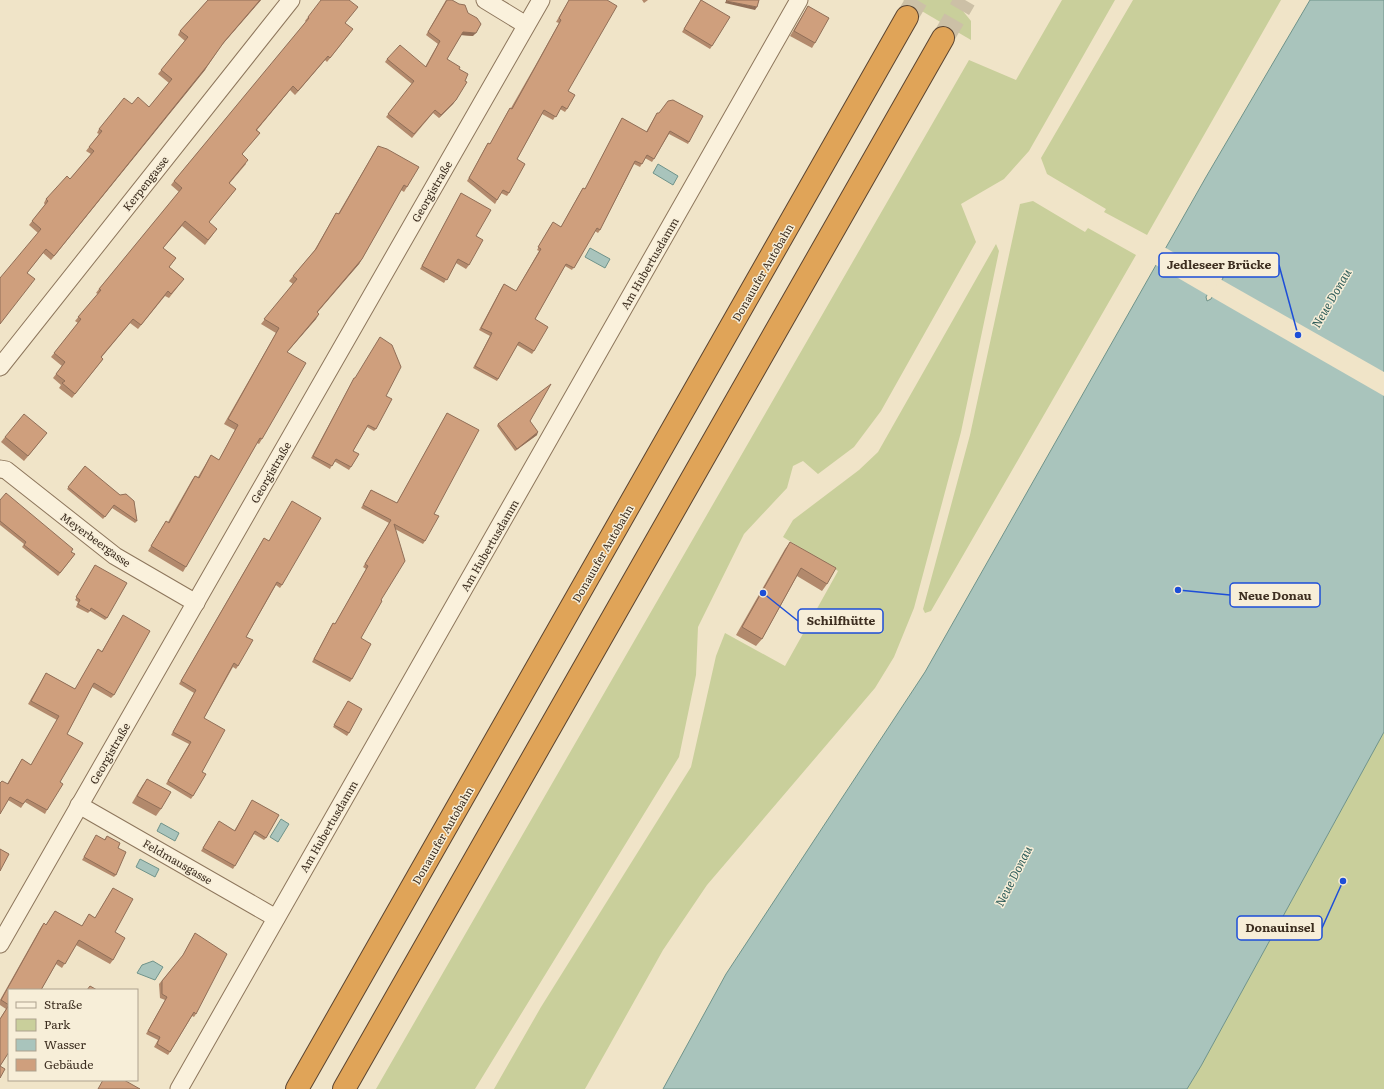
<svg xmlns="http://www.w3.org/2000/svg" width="1384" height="1089" viewBox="0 0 1384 1089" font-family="Literata,serif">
	<rect width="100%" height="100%" fill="#f0e4c8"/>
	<g fill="#c9cf9b">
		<path d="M903 0H954L971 21V40Z"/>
		<path d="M1062 0H1115L1029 151 1004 179 961 204 976 242 881 411 854 447 818 474 803 461 793 466 787 488 744 534 698 627 696 675 679 757 475 1089H376L969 60 1016 80Z"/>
		<path d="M1133 0H1281L1147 235 1104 212 1106 209 1047 174 1041 158Z"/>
		<path d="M1033 201 1085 232 1088 228 1136 255 931 611 925 613 923 609 970 435 1020 204Z"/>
		<path d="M996 244 999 251 961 432 914 608 894 657 875 688 707 885 663 950 585 1089H494L541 1007 691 767 716 656 725 633 785 666 838 571 783 537 793 520 859 470 878 452Z"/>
		<path d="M1384 732V1089H1187L1201 1066Z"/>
	</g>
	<g fill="#a9c4bc" stroke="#6f938a" fill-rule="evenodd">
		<path d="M1310 0H1384V732L1201 1066 1187 1089H663L726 974 925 672 1206 177ZM1222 274 1223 278 1211 299 1207 301 1206 297 1218 275Z"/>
		<path d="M658 164 678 176 673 185 653 173Z"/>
		<path d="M590 248 610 259 605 268 585 257Z"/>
		<path d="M281 819 289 824 278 842 270 837Z"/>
		<path d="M161 823 179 833 175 841 157 831Z"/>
		<path d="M140 859 159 869 155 877 136 867Z"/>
		<path d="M153 961 163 967 155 980 137 973 142 965Z"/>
	</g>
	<g fill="#f0e4c8">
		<path d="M1164 247 1219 278 1209 296 1154 264Z"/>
		<path d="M1220 279 1384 372V396L1210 296Z"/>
	</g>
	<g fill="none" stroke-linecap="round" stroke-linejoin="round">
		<g stroke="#ccc0a6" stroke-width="22" stroke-dasharray="22 11" stroke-linecap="butt">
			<path d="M907 17 917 0"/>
			<path d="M943 38 965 0"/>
		</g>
		<g stroke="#8d765c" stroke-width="19">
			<g id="street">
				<path d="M485 0 526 25"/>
				<path d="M0 367 291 0"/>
				<path d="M0 469 6 470 115 556 196 603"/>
				<path d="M79 805 276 918"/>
				<path d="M0 944 541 0"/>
				<path d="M179 1089 799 0"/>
			</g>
		</g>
		<g stroke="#5b4430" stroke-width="24">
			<g id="highway">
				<path d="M297 1089 907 17"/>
				<path d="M344 1089 943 38"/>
			</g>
		</g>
		<use href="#street" stroke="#faf1dc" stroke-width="17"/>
		<use href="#highway" stroke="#e0a458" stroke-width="22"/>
	</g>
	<g fill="#b2896c">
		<path d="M208 0H261L221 46 205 70 51 260 43 253 27 273 0 324 38 233 29 225 45 205 44 203 46 199 70 179 91 154 86 151 99 134 97 133 99 129 132 104 149 107 169 83 158 74 185 41 178 35 180 31Z"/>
		<path d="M446 0 473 36 461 35 447 59 459 69 465 81 456 100 453 104 439 118 433 113 412 138 386 117 412 84 385 62 387 59 425 67 438 44 426 35Z"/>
		<path d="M569 0H607L568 91 567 109 565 112 560 109 553 120 542 114 517 159 509 193 507 196 501 193 495 204 467 181 486 146 488 143 490 144 508 111 510 108H511L535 66 559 23 556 22Z"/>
		<path d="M642 0H648L644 3Z"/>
		<path d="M701 0 712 46 710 49 682 32Z"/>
		<path d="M808 6 815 43 812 48 790 36Z"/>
		<path d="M308 17 345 23 350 33 327 62 325 60 295 95 290 90 257 130 260 133 242 154 246 164 229 184 236 189 209 222 214 233 205 245 182 226 163 248 176 258 169 267 184 279 169 298 165 296 138 329 130 323 101 358 103 359 100 363 72 398 59 388 61 385 53 378 62 366 51 357 78 323 75 321 98 294 96 293 99 289 179 192 171 185 174 181 306 22 305 21Z"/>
		<path d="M657 113 689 142 688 144 669 134 652 162 645 158 640 167 634 164 600 230 598 233 595 231 572 270 565 266 535 319 534 351 532 354 517 345 497 381 473 368 490 336 479 330 502 287 504 284 516 291 539 251 537 250 551 225 561 227 581 191 583 188 585 189 622 118 646 132Z"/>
		<path d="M378 146 407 187 404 192 401 190 362 259 359 264 317 313 316 319 287 352 262 439 259 444 257 443 183 572 148 551 166 521 168 522 192 480 195 476 198 477 208 460 211 455 219 460 235 430 224 424 276 333 261 324 293 284 289 281 314 251 336 213 338 214Z"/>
		<path d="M461 193 476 236 469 265 466 269 456 263 444 283 420 269Z"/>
		<path d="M354 378 386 396 376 429 374 431 367 427 353 451 351 467 349 470 334 461 330 469 311 458Z"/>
		<path d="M447 413 434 514 425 541 423 544 395 529 381 600 361 638 352 679 350 682 312 662 331 626 333 623 335 624 366 569 363 567 389 523 361 508 371 490 397 503Z"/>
		<path d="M530 421 537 435 515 451 497 426 498 424Z"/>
		<path d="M5 437 43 438 24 461 1 442Z"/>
		<path d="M85 466 137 521 135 523 112 508 103 519 67 489Z"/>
		<path d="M0 500 71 552 75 554 58 576 22 547 24 544 0 525Z"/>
		<path d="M292 501 282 585 280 588 276 585 246 637 238 666 236 669 233 667 204 718 202 772 193 796 191 799 166 784 189 744 171 735 194 693 179 684 262 541 264 538 269 541Z"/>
		<path d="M790 542 827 584 822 591 797 576 762 639 756 646 736 635 785 549Z"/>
		<path d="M95 565 107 618 105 620 90 611 88 613 76 607 78 602 75 600Z"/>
		<path d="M123 615 114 695 111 698 92 687 67 734 60 782 47 810 45 814 25 802 21 808 8 800 7 784 22 759 31 765 57 720 28 704 46 673 75 689 96 653 98 649 102 651Z"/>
		<path d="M348 701 349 733 347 736 333 727Z"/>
		<path d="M147 779 161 809 156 816 132 803 142 786Z"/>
		<path d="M251 803 266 838 264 840 254 834 233 869 201 851 217 824 234 831Z"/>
		<path d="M107 836 118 848 116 875 114 877 82 860 95 838 104 840Z"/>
		<path d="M113 888 115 932 113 960 110 964 76 945 62 968 56 964 41 990 9 1052 0 1066V1078V1019L6 1009 0 1005V1000L41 927 44 923 46 925 55 911 82 926 89 914 95 918Z"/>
		<path d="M195 933 196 1014 194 1017 192 1016 168 1055 154 1047 158 1040 146 1034 165 1000 160 998 159 984 182 957Z"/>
	</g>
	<g fill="#916f58">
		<path d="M260 0H261L221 46 224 42Z"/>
		<path d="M726 1 757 7 755 10 725 3Z"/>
		<path d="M463 32 476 33 473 36 461 35Z"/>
		<path d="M328 56 325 60 295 95 298 91Z"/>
		<path d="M207 66 205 70 51 260 54 256Z"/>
		<path d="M293 86 290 90 253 134 256 130Z"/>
		<path d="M456 100 453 104 439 118 441 115Z"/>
		<path d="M362 259 359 264 313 317 317 312Z"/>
		<path d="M319 314 316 319 283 357 287 352Z"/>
		<path d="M538 432 537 435 515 451 517 449Z"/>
	</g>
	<g fill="#cf9f7d" stroke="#916f58">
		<path d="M208 0H260L224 42 207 66 54 256 46 249 27 273 35 279 0 324V278L41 229 32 221 48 201 46 199 67 176 70 179 94 151 89 147 102 131 99 129 124 98 132 104 138 97 149 107 172 79 161 70 188 37 180 31Z"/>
		<path d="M321 0H349L358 7 345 23 353 29 330 58 328 56 298 91 293 86 256 130 260 133 242 154 248 160 229 183 236 189 209 222 217 229 208 240 185 221 163 248 176 258 169 267 184 279 171 294 168 291 141 325 133 319 101 357 103 359 75 394 62 383 65 381 56 374 65 362 54 353 81 319 78 317 101 290 99 289 182 188 174 181 309 18 308 17Z"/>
		<path d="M447 0H452L459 4 465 5 468 13 477 18 481 24 476 33 463 32 447 59 460 67 459 69 468 74 465 81 467 82 456 100 441 115 435 110 414 134 388 114 414 81 387 59 400 45 426 67 440 41 428 32Z"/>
		<path d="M569 0H607L617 6 568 91 575 95 567 109 562 106 556 117 544 110 517 159 525 164 509 193 503 190 497 200 469 178 488 143 490 144 510 108 512 109 538 62 561 20 559 18Z"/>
		<path d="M701 0 730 17 712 46 684 29Z"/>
		<path d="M727 0H759L757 7 726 1Z"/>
		<path d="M808 6 829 18 815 43 794 31Z"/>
		<path d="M673 100 703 116 689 142 670 131 654 159 647 155 642 164 635 161 600 230 597 228 574 268 566 264 535 319 548 327 534 351 519 342 498 379 475 366 492 333 481 328 504 284 516 291 541 249 538 247 553 222 561 227 583 188 585 189 622 118 647 132 657 113H659L668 101Z"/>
		<path d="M378 146 387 149 419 167 407 187 404 185 362 259 317 312 319 314 287 352 306 363 262 439 260 438 186 567 151 546 166 521 169 523 195 476 199 478 211 455 219 460 238 425 228 419 279 328 264 319 297 279 293 276 316 249 336 213 339 214Z"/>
		<path d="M461 193 491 210 476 236 483 240 469 265 458 259 447 280 422 266Z"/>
		<path d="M380 337 392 345 401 367 386 396 392 399 376 429 368 425 353 451 359 454 351 467 336 459 332 466 313 456 354 378H355Z"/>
		<path d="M551 384 530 421 538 432 517 449 498 424Z"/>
		<path d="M447 413 479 430 434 514 439 516 425 541 394 524 405 561 381 600 382 601 361 638 371 644 352 679 314 659 333 623 335 624 368 566 365 564 391 520 363 505 371 490 397 503Z"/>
		<path d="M24 414 47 433 28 456 5 437Z"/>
		<path d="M85 466 120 495 126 494 134 501 137 521 114 505 105 517 68 487Z"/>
		<path d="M6 493 73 549 71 552 75 554 60 573 24 545 26 542 0 521V500Z"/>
		<path d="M292 501 321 518 282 585 277 582 246 637 253 640 238 666 234 663 204 718 225 730 202 772 206 774 193 796 168 781 191 742 173 732 196 690 181 681 264 538 269 541Z"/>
		<path d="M790 542 836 568 827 584 801 568 762 639 742 627Z"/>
		<path d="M95 565 127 583 107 618 91 608 90 611 78 604 80 600 76 597Z"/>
		<path d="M123 615 150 631 114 695 94 683 67 734 83 743 60 782 63 784 47 810 27 799 23 804 10 797 0 814V783L2 781 8 784 22 759 31 765 59 716 31 701 46 673 75 689 98 649 102 652Z"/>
		<path d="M348 701 362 709 349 733 334 725Z"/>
		<path d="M147 779 171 792 161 809 137 796Z"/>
		<path d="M252 800 279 815 266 838 255 831 235 866 203 848 219 821 235 831Z"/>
		<path d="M96 835 105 840 107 836 120 843 118 848 126 852 116 875 84 857Z"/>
		<path d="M0 849 9 854 0 871Z"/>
		<path d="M113 888 133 899 115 932 125 938 113 960 79 940 65 964 58 960 41 990H9V1052L0 1066 5 1069 0 1078V1019L9 1005 1 1000 44 923 46 925 55 911 82 926 89 914 95 918Z"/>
		<path d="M195 933 227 954 196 1014 194 1012 170 1052 157 1044 160 1037 148 1031 167 997 162 994V981L183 955Z"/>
		<path d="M90 986 97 990H87Z"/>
		<path d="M103 1080H124L140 1089H98Z"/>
	</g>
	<g text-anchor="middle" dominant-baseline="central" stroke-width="3" stroke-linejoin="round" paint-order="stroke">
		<g font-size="11" fill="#3d2e20" stroke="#f7eed8">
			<text transform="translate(145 183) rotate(-52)">Kerpengasse</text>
			<text transform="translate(431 191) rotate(-60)">Georgistraße</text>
			<text transform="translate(649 263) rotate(-60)">Am Hubertusdamm</text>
			<text transform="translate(762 272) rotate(-60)">Donauufer Autobahn</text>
			<text transform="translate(270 472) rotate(-60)">Georgistraße</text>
			<text transform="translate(96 539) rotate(36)">Meyerbeergasse</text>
			<text transform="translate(489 545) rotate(-60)">Am Hubertusdamm</text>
			<text transform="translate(602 553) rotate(-60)">Donauufer Autobahn</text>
			<text transform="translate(109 753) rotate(-60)">Georgistraße</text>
			<text transform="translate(328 826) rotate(-60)">Am Hubertusdamm</text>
			<text transform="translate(442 835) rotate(-60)">Donauufer Autobahn</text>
			<text transform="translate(178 861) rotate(30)">Feldmausgasse</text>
		</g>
		<g font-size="12" font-style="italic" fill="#2f5d5a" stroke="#f7eed8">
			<text transform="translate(1331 298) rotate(-60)">Neue Donau</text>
			<text transform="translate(1013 876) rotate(-63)">Neue Donau</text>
		</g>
	</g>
	<path fill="none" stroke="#1d4ed8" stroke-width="1.5" d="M1298 335L1279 265M1178 590L1230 595M763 593L798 621M1343 881L1322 928"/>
	<g fill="#1d4ed8" stroke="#f7eed8" stroke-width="1.5">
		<circle cx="1298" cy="335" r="4"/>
		<circle cx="1178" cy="590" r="4"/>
		<circle cx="763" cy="593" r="4"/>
		<circle cx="1343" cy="881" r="4"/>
	</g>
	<g fill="#f7eed8" stroke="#1d4ed8" stroke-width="1.5">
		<rect x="1159" y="253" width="120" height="24" rx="4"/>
		<rect x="1230" y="583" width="90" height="24" rx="4"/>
		<rect x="798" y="609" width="85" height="24" rx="4"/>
		<rect x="1237" y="916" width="85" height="24" rx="4"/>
	</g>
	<g font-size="12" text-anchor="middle" font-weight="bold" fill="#3d2e20">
		<text x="1219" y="269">Jedleseer Brücke</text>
		<text x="1275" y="600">Neue Donau</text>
		<text x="841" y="625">Schilfhütte</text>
		<text x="1280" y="932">Donauinsel</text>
	</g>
	<rect x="8" y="989" width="130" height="92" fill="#f7eed8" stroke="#ada18e"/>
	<rect x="16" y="1002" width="20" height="6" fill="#faf1dc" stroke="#ada18e"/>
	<text x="44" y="1009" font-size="12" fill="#3d2e20">Straße</text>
	<rect x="16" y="1019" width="20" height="12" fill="#c9cf9b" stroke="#ada18e"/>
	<text x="44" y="1029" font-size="12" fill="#3d2e20">Park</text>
	<rect x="16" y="1039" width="20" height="12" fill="#a9c4bc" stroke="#ada18e"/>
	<text x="44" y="1049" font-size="12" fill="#3d2e20">Wasser</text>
	<rect x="16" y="1059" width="20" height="12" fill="#cf9f7d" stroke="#ada18e"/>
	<text x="44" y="1069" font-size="12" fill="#3d2e20">Gebäude</text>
</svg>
